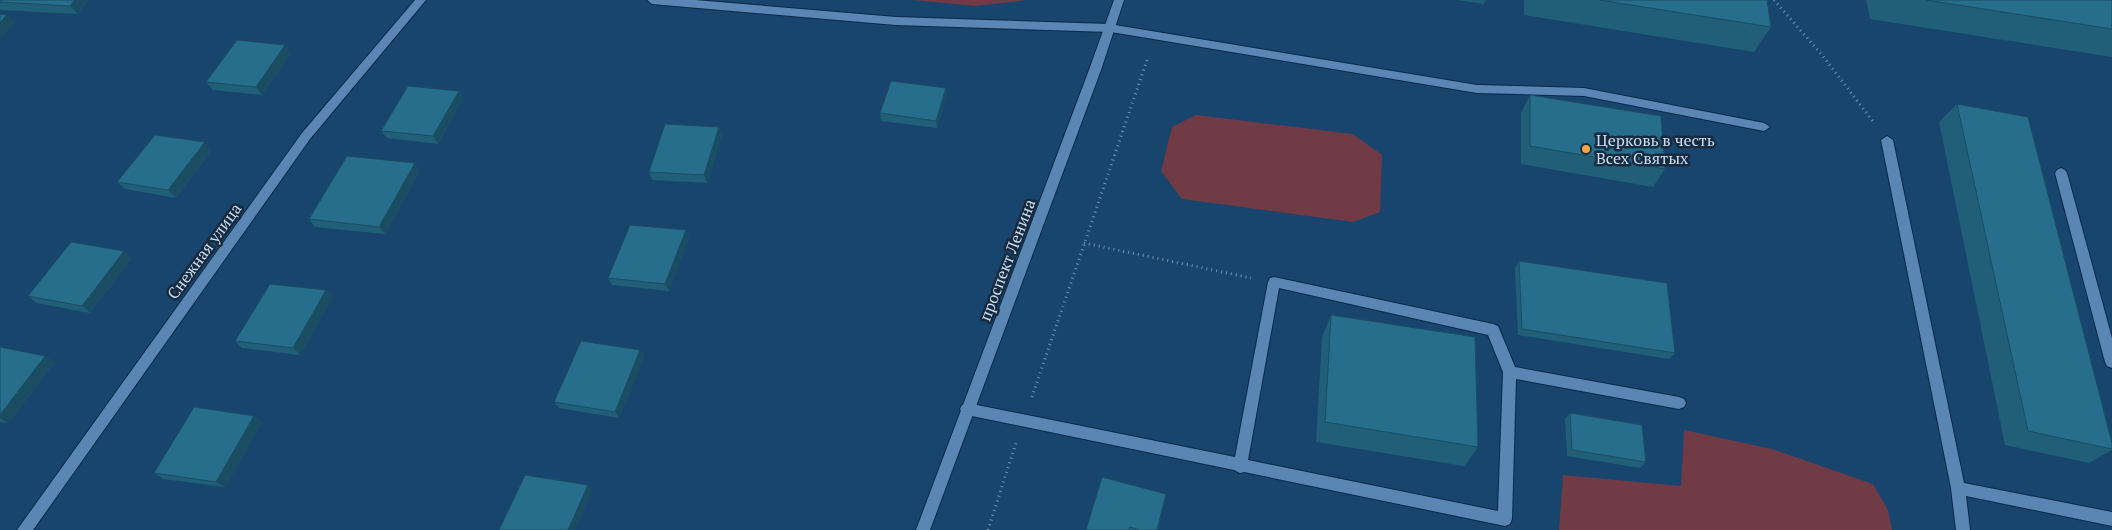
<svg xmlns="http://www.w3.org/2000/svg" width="2112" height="530" viewBox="0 0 2112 530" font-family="'PT Serif',serif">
	<rect width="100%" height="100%" fill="#18456d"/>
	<g fill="#713b45">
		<path d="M913 0H1028L975 6Z"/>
		<path d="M1196 115 1353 134 1382 155 1380 212 1353 222 1182 199 1161 171 1172 127Z"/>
		<path d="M1684 430 1772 449 1873 484 1888 510 1892 530H1559L1563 475 1681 486Z"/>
	</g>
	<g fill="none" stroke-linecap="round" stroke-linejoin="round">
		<g stroke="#082a49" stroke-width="2">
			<g id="lane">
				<path d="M1109 24 1477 85 1584 88 1764 123 1770 127 1764 131 1584 96 1477 93 1105 31 1104 28Z"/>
				<path d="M1887 136 1893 140 1964 483 2112 512V526L1966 496 1970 530H1956L1951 488 1881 140Z"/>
				<path d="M2061 168 2065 170 2067 173 2112 338V368L2107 366 2105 362 2055 173 2057 170Z"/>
				<path d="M1274 277 1493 324 1498 326 1515 367 1679 397 1684 399 1686 403 1684 407 1679 409 1516 379 1512 519 1510 524 1505 526 1244 472 1240 473 1234 470 967 415 962 413 960 409 962 405 967 403 1235 457 1268 282 1270 278ZM1279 288 1488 335 1503 372 1498 511 1248 460Z"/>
			</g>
		</g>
		<g stroke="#082a49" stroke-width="2">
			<g id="street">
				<path d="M415 0H426L310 139 33 530H17L302 133Z"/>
				<path d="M647 0H695L896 17 1109 24 1114 28 1109 32 896 25 652 4Z"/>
			</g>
		</g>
		<g stroke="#082a49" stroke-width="2">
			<path id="secondary" d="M1114 0H1124L1101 70 930 530H916L1089 70Z"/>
		</g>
		<g stroke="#7092b2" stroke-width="3" stroke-dasharray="1 4" stroke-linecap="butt">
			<path d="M1774 0 1822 55 1875 124"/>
			<path d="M1084 243 1251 278"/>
			<path d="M1032 397 1148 57"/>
			<path d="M988 530 1016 443"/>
		</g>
		<use href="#lane" fill="#5986b3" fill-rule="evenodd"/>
		<use href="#street" fill="#5986b3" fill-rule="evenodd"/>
		<use href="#secondary" fill="#5986b3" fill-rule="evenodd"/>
	</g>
	<g fill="#215f78">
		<path d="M0 0H88L78 14 0 10Z"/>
		<path d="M1457 0H1486L1484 4Z"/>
		<path d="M1524 0H1767L1771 27 1754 52 1524 15Z"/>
		<path d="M1866 0H2112V57L1870 19Z"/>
		<path d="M291 53 262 95 213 90 206 82Z"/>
		<path d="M946 88 947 96 937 128 881 121 880 113Z"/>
		<path d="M459 91 463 99 438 144 387 138 381 131Z"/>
		<path d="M1530 95 1665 169 1653 187 1521 164V113Z"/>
		<path d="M1957 104 2112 443V450L2089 463 2005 445 1939 122Z"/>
		<path d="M719 127 722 135 707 183 652 180 649 172Z"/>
		<path d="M205 142 212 150 176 198 125 189 117 182Z"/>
		<path d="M420 171 385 234 315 227 309 219Z"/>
		<path d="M689 237 669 291 612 285 608 278Z"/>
		<path d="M132 258 90 313 37 303 28 296Z"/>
		<path d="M1519 261 1675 353 1669 359 1518 335 1515 268Z"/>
		<path d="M333 297 300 355 242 348 235 341Z"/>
		<path d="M1331 315 1478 447 1464 466 1316 442 1322 337Z"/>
		<path d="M0 347 55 362 8 423 0 422Z"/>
		<path d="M640 350 644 357 619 418 559 408 554 402Z"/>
		<path d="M1570 413 1646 462 1640 468 1567 456 1565 419Z"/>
		<path d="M254 416 262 422 225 487 163 479 154 473Z"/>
		<path d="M1166 494 1158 530H1086Z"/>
	</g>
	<g fill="#1b4d62">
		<path d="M75 0H88L78 14 70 6Z"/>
		<path d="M7 15 15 22 0 40V23Z"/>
		<path d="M285 45 291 53 262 95 256 87Z"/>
		<path d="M946 88 947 96 937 128 936 121Z"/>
		<path d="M459 91 463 99 438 144 433 136Z"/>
		<path d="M719 127 722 135 707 183 704 175Z"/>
		<path d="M205 142 212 150 176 198 168 190Z"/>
		<path d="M415 163 420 171 385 234 379 227Z"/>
		<path d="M686 230 689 237 669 291 665 284Z"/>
		<path d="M124 251 132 258 90 313 82 306Z"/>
		<path d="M326 290 333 297 300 355 293 348Z"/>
		<path d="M640 350 644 357 619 418 615 412Z"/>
		<path d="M45 356 55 362 8 423 0 418V415Z"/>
		<path d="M254 416 262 422 225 487 216 482Z"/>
		<path d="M588 485 592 491 575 530H568Z"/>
	</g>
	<g fill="#266e8c" stroke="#1b4d62">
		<path d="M0 0H75L70 6 0 2Z"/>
		<path d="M1599 0H1767L1771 27Z"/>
		<path d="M1926 0H2112V29Z"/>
		<path d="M0 14 7 15 0 23Z"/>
		<path d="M237 40 285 45 256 87 206 82Z"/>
		<path d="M891 81 946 88 936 121 880 113Z"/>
		<path d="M408 86 459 91 433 136 381 131Z"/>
		<path d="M1530 95 1661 116 1665 169 1530 146Z"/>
		<path d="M1957 104 2028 117 2112 443V449L2028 431Z"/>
		<path d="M665 124 719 127 704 175 649 172Z"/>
		<path d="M155 135 205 142 168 190 117 182Z"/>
		<path d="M347 156 415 163 379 227 309 219Z"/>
		<path d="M630 225 686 230 665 284 608 278Z"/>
		<path d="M71 242 124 251 82 306 28 296Z"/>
		<path d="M1519 261 1667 283 1675 353 1522 329Z"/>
		<path d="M270 284 326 290 293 348 235 341Z"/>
		<path d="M1331 315 1475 337 1478 447 1325 422Z"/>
		<path d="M581 341 640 350 615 412 554 402Z"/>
		<path d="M0 347 45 356 0 415Z"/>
		<path d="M194 407 254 416 216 482 154 473Z"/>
		<path d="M1570 413 1642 425 1646 462 1572 450Z"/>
		<path d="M525 475 588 485 568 530H499Z"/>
		<path d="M1102 477 1166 494 1157 530H1140L1130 527 1129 530H1086Z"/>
	</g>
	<circle fill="#f2a541" stroke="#182a3d" stroke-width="2" cx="1586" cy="149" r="5"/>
	<g text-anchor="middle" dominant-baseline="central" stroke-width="5" stroke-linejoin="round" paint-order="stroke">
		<g font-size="16" fill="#c7dff7" stroke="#182a3d" text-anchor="start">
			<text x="1596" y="140">Церковь в честь<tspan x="1596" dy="18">Всех Святых</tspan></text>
		</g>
		<g font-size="16" fill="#c7dff7" stroke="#182a3d">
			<text transform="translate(204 251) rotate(-54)">Снежная улица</text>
			<text transform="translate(1007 260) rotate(-69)">проспект Ленина</text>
		</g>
	</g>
</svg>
